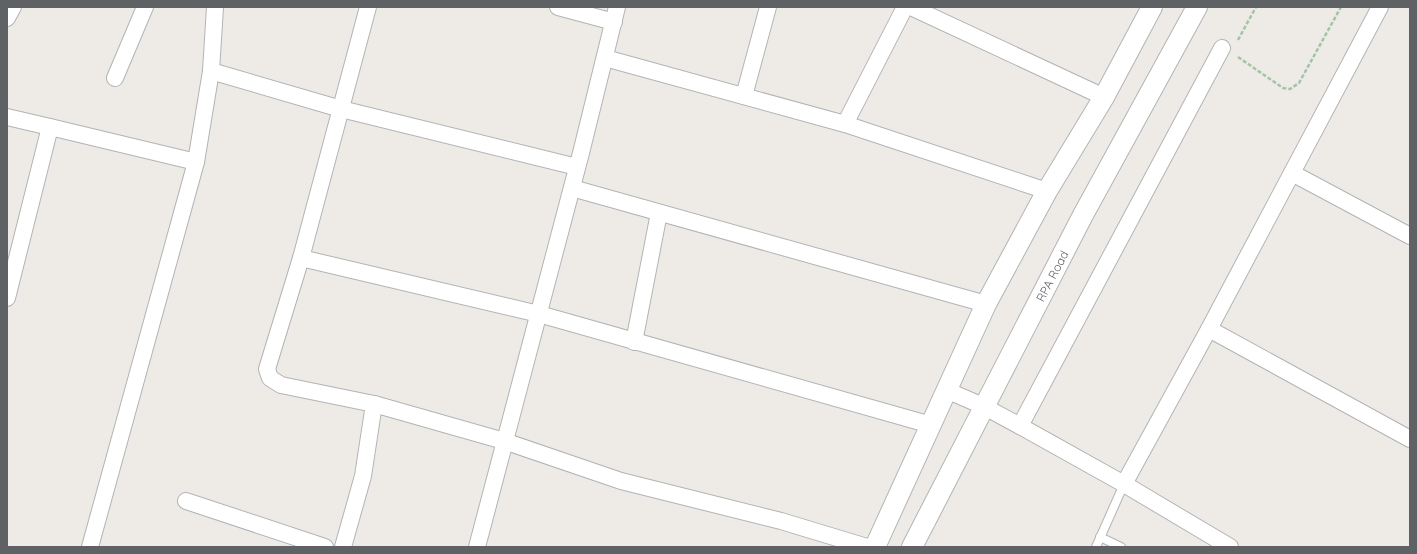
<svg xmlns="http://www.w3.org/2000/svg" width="1417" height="554" viewBox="0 0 1417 554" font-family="Quicksand,sans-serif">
	<rect width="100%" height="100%" fill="#eeebe6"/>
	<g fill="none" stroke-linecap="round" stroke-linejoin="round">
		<g stroke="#b1b4b7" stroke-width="10">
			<g id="service">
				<path d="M1100 537 1121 547"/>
				<path d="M1096 547 1124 484"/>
			</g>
		</g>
		<g stroke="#b1b4b7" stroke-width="18">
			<g id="minor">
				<path d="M368 7 301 258 267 369 270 378 281 385 374 404 504 441 621 481 781 521 867 547"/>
				<path d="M558 7 614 22"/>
				<path d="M911 7 1104 97"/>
				<path d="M7 18 13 7"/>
				<path d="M605 58 845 124 905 7"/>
				<path d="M211 71 341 109 577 167"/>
				<path d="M115 78 145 7"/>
				<path d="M744 96 768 7"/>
				<path d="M7 117 50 127"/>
				<path d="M845 124 1047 191"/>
				<path d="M1292 173 1410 236"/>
				<path d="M572 188 986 304"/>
				<path d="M301 258 539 314 931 425"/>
				<path d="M7 298 50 127 196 162"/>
				<path d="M1209 329 1410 439"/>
				<path d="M634 342 659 213"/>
				<path d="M946 390 983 406 1020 426 1124 484 1230 547"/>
				<path d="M1020 426 1222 48"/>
				<path d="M1124 484 1209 329 1380 7"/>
				<path d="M186 501 325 547"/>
				<path d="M90 547 196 162 211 71 215 7"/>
				<path d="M343 547 363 476 374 404"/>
				<path d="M477 547 581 153 617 7"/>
			</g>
		</g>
		<g stroke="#b1b4b7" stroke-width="22">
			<g id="tertiary">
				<path d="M875 547 986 304 1047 191 1104 97 1152 7"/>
				<path id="s1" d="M912 547 1083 215 1197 7"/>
			</g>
		</g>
		<g stroke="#a1c6a5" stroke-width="2.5" stroke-dasharray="4 2" stroke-linecap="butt">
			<path d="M1238 40 1256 7"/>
			<path d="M1238 57 1283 88 1290 89 1299 83 1341 7"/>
		</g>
		<use href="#service" stroke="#fff" stroke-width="8"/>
		<use href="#minor" stroke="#fff" stroke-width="16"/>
		<use href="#tertiary" stroke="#fff" stroke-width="20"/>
	</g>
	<g text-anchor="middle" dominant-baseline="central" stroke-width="3" stroke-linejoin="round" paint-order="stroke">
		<g font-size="12" fill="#5e6265" stroke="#fff">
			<text stroke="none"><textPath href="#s1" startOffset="305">RPA Road</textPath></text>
		</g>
	</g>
	<rect width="1417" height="554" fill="none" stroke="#5e6265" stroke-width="16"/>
</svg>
